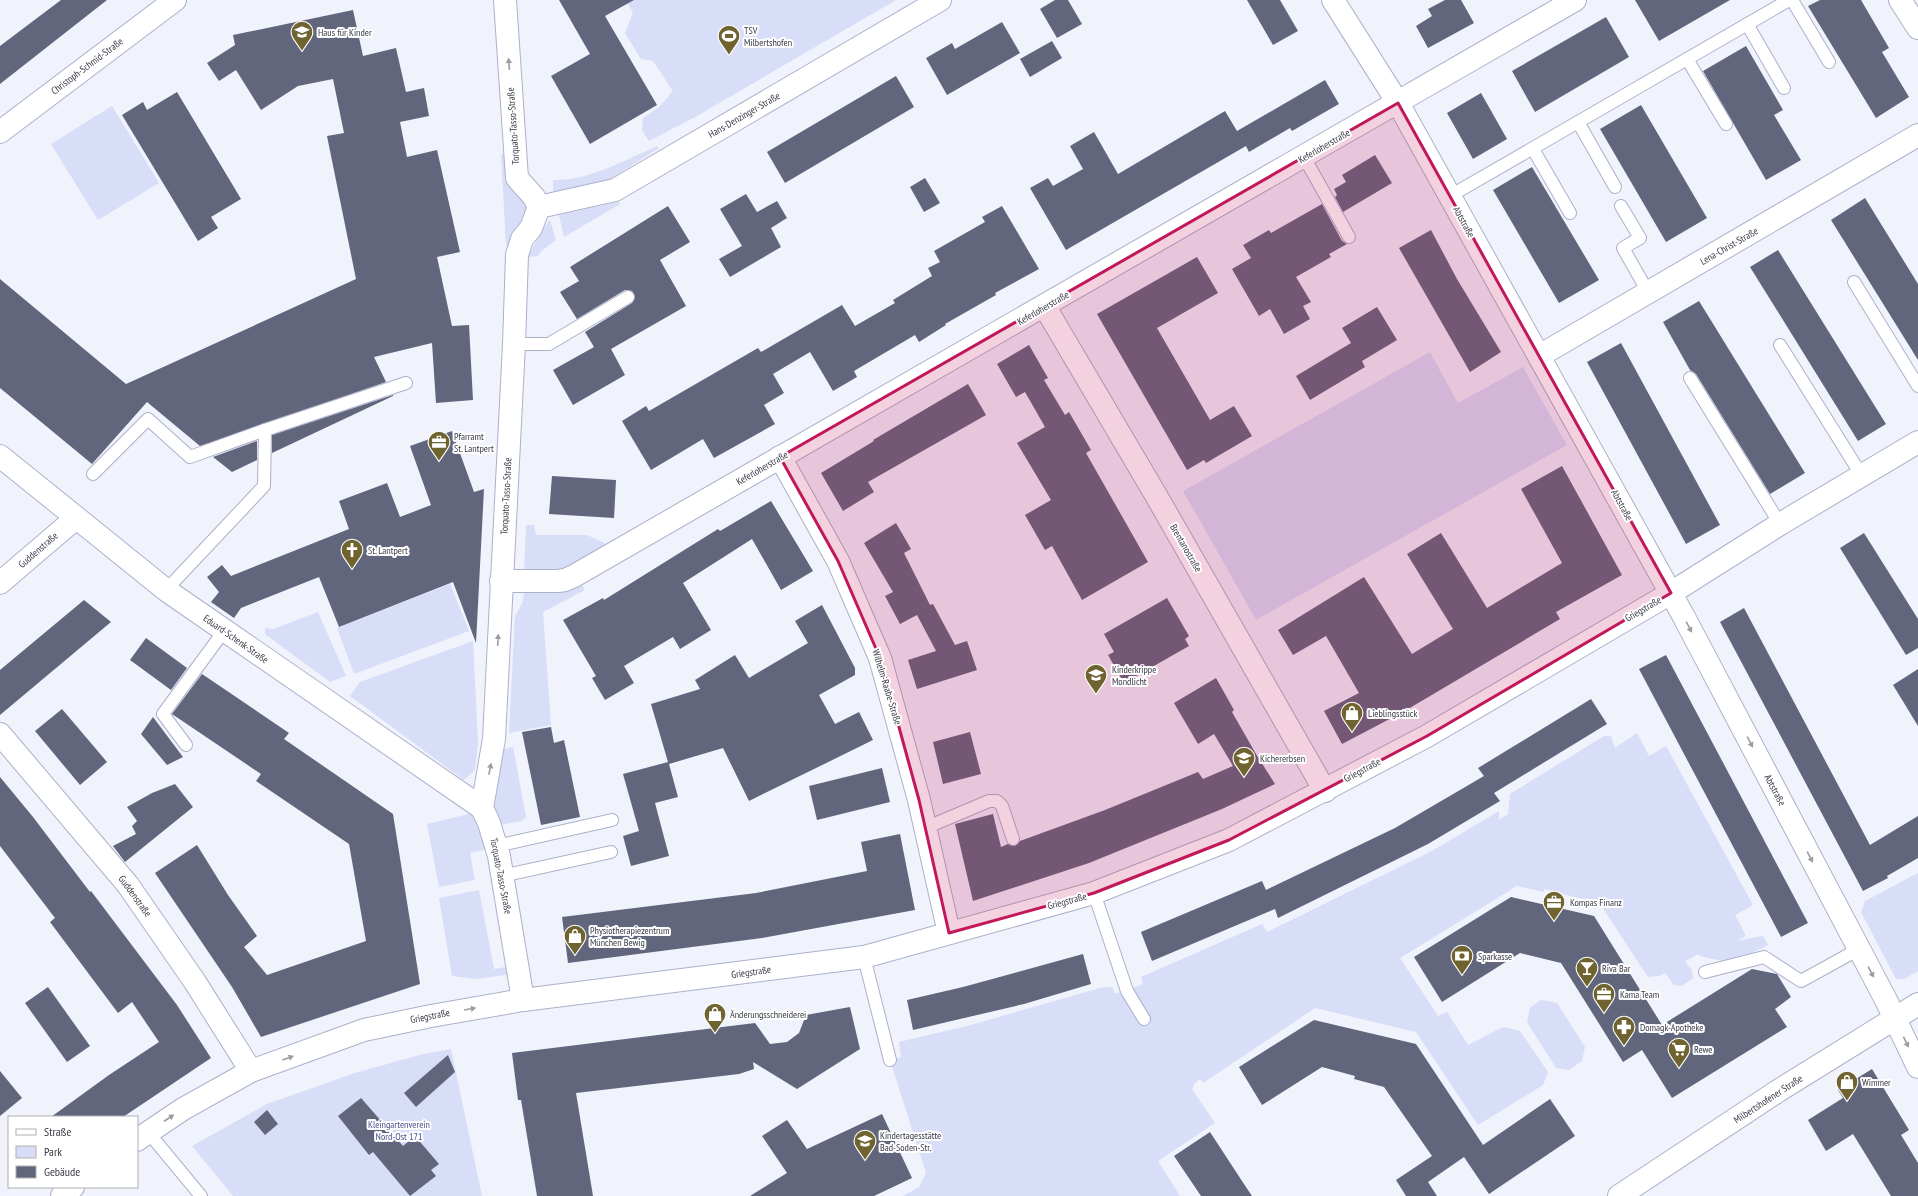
<svg xmlns="http://www.w3.org/2000/svg" width="1918" height="1196" viewBox="0 0 1918 1196" font-family="'PT Sans Narrow',sans-serif">
	<rect width="100%" height="100%" fill="#f0f2fc"/>
	<g fill="#d8ddf8">
		<path d="M626 0H896L697 116 649 141 642 130 643 118 659 107 673 91 653 61 641 59 625 33 633 13Z"/>
		<path d="M112 106 159 183 98 220 51 144Z"/>
		<path d="M657 146 659 148 607 181 553 197V180C589 181 625 160 657 146Z"/>
		<path d="M501 154H506L530 208 512 245H506Z"/>
		<path d="M619 202 620 204 564 237 559 215Z"/>
		<path d="M550 220 556 240 541 251 538 256 528 257 542 230Z"/>
		<path d="M1430 352 1458 403 1523 367 1567 445 1256 620 1183 491Z"/>
		<path d="M526 525H534L536 535H587L607 544 562 573H524Z"/>
		<path d="M580 582 585 590 543 612 551 725 509 733 515 616 523 602 524 590Z"/>
		<path d="M450 584 469 631 354 674 337 628Z"/>
		<path d="M318 612 346 676 330 682 265 634V628L273 629Z"/>
		<path d="M473 641 478 743 475 770 464 780 350 696 360 682Z"/>
		<path d="M1637 733 1649 756 1666 746 1753 905 1735 915 1746 936 1736 941 1763 936 1768 945 1731 963 1700 956 1699 954 1685 961 1692 971 1693 978 1682 986 1674 985 1665 973 1659 976 1648 977 1600 904 1545 889 1543 892 1517 886 1400 958 1438 1016 1447 1012 1468 1045 1503 1027 1520 1031 1548 1072 1543 1085 1478 1125 1416 1032 1315 1008 1203 1083 1200 1079 1195 1083 1192 1089 1215 1123 1158 1161 1180 1196H903L919 1187 926 1173 890 1060 901 1057 899 1042 971 1025 1100 988 1112 987 1115 994 1143 984 1141 977 1262 924 1267 932 1432 851 1499 811V820L1508 814 1510 794 1604 736H1611L1615 748Z"/>
		<path d="M513 747 526 817 522 821 499 825 490 810 499 750Z"/>
		<path d="M473 813 480 826 487 849 470 853 475 880 439 887 427 824Z"/>
		<path d="M1918 873V971L1904 979H1896L1861 912 1865 901Z"/>
		<path d="M479 890 494 969 511 966 512 974 477 979 452 976 439 898Z"/>
		<path d="M1541 1000 1557 1003 1585 1047 1582 1061 1569 1070 1556 1068 1527 1022 1530 1008Z"/>
		<path d="M451 1049 482 1196H233L192 1146 267 1104 355 1073 423 1054Z"/>
	</g>
	<g fill="#61667c">
		<path d="M61 0H107L0 84V46Z"/>
		<path d="M559 0H634L605 16 657 105 590 144 551 76 590 54Z"/>
		<path d="M1055 0H1068L1082 24 1057 38 1040 9Z"/>
		<path d="M1247 0H1280L1298 31 1273 45Z"/>
		<path d="M1445 0H1461L1474 23 1428 48 1416 26 1432 16 1428 9Z"/>
		<path d="M1635 0H1730L1659 41Z"/>
		<path d="M1820 0H1861L1889 48 1882 52 1909 97 1876 118 1808 6Z"/>
		<path d="M353 10 363 56 396 48 406 92 424 88 429 116 400 122 407 157 437 150 460 252 437 257 452 326 469 325 473 400 436 403 432 343 374 357 386 382 200 446 147 402 92 464 0 388V279L126 384 356 279 327 136 344 133 333 79 298 86 261 110 236 70 219 81 207 63 235 45 233 35Z"/>
		<path d="M1606 17 1629 57 1535 112 1512 71Z"/>
		<path d="M1002 22 1020 53 947 95 926 58 952 43 955 49Z"/>
		<path d="M1052 41 1062 58 1030 77 1020 59Z"/>
		<path d="M1746 46 1783 110 1774 115 1801 160 1766 180 1703 71Z"/>
		<path d="M896 76 914 107 785 183 767 152Z"/>
		<path d="M1325 80 1339 104 1292 131 1290 128 1249 152 1246 146 1066 250 1030 188 1048 178 1053 186 1083 169 1070 146 1094 132 1118 174 1225 111 1237 131Z"/>
		<path d="M177 92 241 199 211 217 218 228 198 241 122 115 143 102 147 110Z"/>
		<path d="M1481 93 1507 139 1473 159 1447 113Z"/>
		<path d="M1641 105 1707 218 1666 242 1600 129Z"/>
		<path d="M1375 155 1392 183 1343 212 1335 197 1337 195 1334 189 1346 182 1342 175Z"/>
		<path d="M1532 167 1599 280 1559 303 1493 190Z"/>
		<path d="M925 178 940 203 924 212 910 187Z"/>
		<path d="M746 194 757 212 777 201 787 218 771 228 781 247 730 277 719 259 742 246 720 209Z"/>
		<path d="M1865 198 1918 284V360L1831 220Z"/>
		<path d="M1322 204 1342 241 1347 244 1329 254 1331 257 1296 277 1311 302 1303 306 1310 319 1284 334 1270 309 1259 316 1232 269 1251 258 1243 245 1269 230 1271 233Z"/>
		<path d="M668 206 690 242 660 260 686 306 611 349 625 375 573 405 553 370 594 347 585 332 632 303 635 297 632 291 625 290 577 319 560 292 579 281 570 267Z"/>
		<path d="M1002 206 1039 269 995 293 996 295 945 324 946 325 919 342 915 335 854 371 857 377 833 391 810 352 773 374 784 393 764 405 775 424 714 458 703 439 651 470 622 421 646 406 649 411 758 348 761 352 842 305 855 326 895 303 893 300 932 276 928 268 940 262 934 251 985 222 982 217Z"/>
		<path d="M1431 230 1457 279 1501 352 1470 372 1399 248Z"/>
		<path d="M1778 250 1886 424 1858 441 1750 267Z"/>
		<path d="M1197 257 1218 293 1157 328 1210 420 1234 406 1252 436 1206 463 1204 460 1187 470 1097 314Z"/>
		<path d="M1699 301 1805 473 1770 494 1696 374 1690 370 1663 322Z"/>
		<path d="M1377 307 1397 340 1362 361 1365 367 1310 400 1296 376 1351 343 1342 328Z"/>
		<path d="M1621 343 1720 525 1686 544 1587 362Z"/>
		<path d="M1029 345 1048 378 1044 380 1065 415 1069 412 1091 450 1086 453 1148 562 1082 600 1052 546 1045 550 1025 515 1051 500 1017 443 1045 427 1025 392 1016 397 997 364Z"/>
		<path d="M968 384 986 415 868 482 874 492 843 511 821 473 874 441 873 440Z"/>
		<path d="M393 395V396L272 453V435Z"/>
		<path d="M452 431 474 492 484 489 476 643 453 582 339 627 319 577 241 608 234 618 211 602 219 592 207 577 222 565 231 576 349 529 339 501 387 483 400 517 431 505 410 446Z"/>
		<path d="M257 441V460L232 472 213 457Z"/>
		<path d="M1562 466 1622 575 1556 612 1560 619 1403 712 1342 744 1324 711 1359 693 1326 636 1293 655 1278 630 1364 577 1412 654 1453 629 1407 554 1441 533 1487 608 1562 563 1521 489Z"/>
		<path d="M552 476 616 480 614 518 549 514Z"/>
		<path d="M771 501 813 571 781 590 752 539 683 583 711 630 680 649 673 637 624 666 634 683 605 700 592 678 596 676 563 620 603 598 604 600 718 529 720 531Z"/>
		<path d="M896 523 911 549 904 553 930 605 933 604 955 645 967 641 977 670 917 689 908 660 936 651 917 615 900 624 885 596 893 592 864 543Z"/>
		<path d="M1864 533 1918 619V648L1906 655 1840 548Z"/>
		<path d="M1167 598 1189 636 1185 639 1189 646 1124 683 1108 655 1114 652 1104 634Z"/>
		<path d="M84 600 111 622 0 715V670Z"/>
		<path d="M822 605 855 668V675L819 695 835 724 859 712 873 740 749 801 723 748 669 764 678 797 655 803 669 856 631 866 623 836 639 831 623 774 668 762 651 704 700 689 695 680 735 655 749 678 808 643 795 621Z"/>
		<path d="M1744 608 1870 845 1918 816V858L1887 876 1888 878 1863 891 1720 622Z"/>
		<path d="M146 638 187 668 171 690 130 660Z"/>
		<path d="M1666 655 1808 923 1781 937 1639 669Z"/>
		<path d="M1918 669V726L1893 685Z"/>
		<path d="M202 674 289 733 284 739 393 814 420 984 261 1037 232 987 155 873 197 845 228 895 257 936 244 947 267 975 366 941 349 844 256 781 261 774 172 714Z"/>
		<path d="M1216 678 1234 710 1232 712 1256 754 1275 784 1222 809 1089 863 973 901 955 824 993 814 1001 847 1008 844 1015 846 1020 841 1105 810 1198 772 1203 779 1233 766 1214 734 1198 744 1174 703Z"/>
		<path d="M1591 699 1607 724 1494 793 1500 801 1428 844 1278 918 1275 909 1152 961 1141 932 1262 881 1266 890 1395 828 1484 776 1478 768Z"/>
		<path d="M62 709 107 762 80 785 35 731Z"/>
		<path d="M153 717 183 757 167 765 141 734Z"/>
		<path d="M551 727 554 743 564 740 580 817 541 825 522 732Z"/>
		<path d="M970 732 981 774 943 784 933 742Z"/>
		<path d="M882 768 890 802 817 820 809 786Z"/>
		<path d="M0 777 33 817 90 892 91 891 177 1005 211 1058 123 1117H51L109 1075 159 1042 132 1002 118 1013 50 922 55 918 0 846Z"/>
		<path d="M175 784 193 807 125 862 113 846 136 834 132 826 137 821 127 807 152 793Z"/>
		<path d="M900 834 915 910 762 938 568 963 562 917 756 893 867 871 861 842Z"/>
		<path d="M1511 897 1594 916 1662 1025 1752 969 1777 974 1791 997 1775 1009 1787 1027 1672 1098 1642 1050 1623 1062 1561 963 1520 953 1442 1002 1414 957Z"/>
		<path d="M1083 954 1091 984 1024 1004 913 1030 907 1000 963 987Z"/>
		<path d="M48 987 90 1046 67 1062 25 1003Z"/>
		<path d="M850 1007 860 1049 797 1089 753 1062 754 1069 739 1074 576 1093 593 1196H537L521 1100H518L512 1053 755 1023 770 1044 787 1042 799 1033 806 1015Z"/>
		<path d="M1314 1020 1416 1044 1483 1145 1550 1099 1575 1136 1489 1194 1464 1157 1428 1182 1437 1196H1406L1396 1180 1432 1156 1384 1087 1354 1079 1355 1076 1322 1067 1262 1105 1239 1067Z"/>
		<path d="M448 1055 455 1072 416 1107 404 1093Z"/>
		<path d="M1872 1069 1909 1130 1901 1135 1918 1163V1196H1891L1853 1134 1826 1151 1808 1120 1843 1098 1838 1090Z"/>
		<path d="M0 1071 22 1098 0 1116Z"/>
		<path d="M361 1098 403 1146 415 1136 439 1164 431 1170 436 1176 410 1196 373 1152 369 1155 338 1116Z"/>
		<path d="M267 1110 278 1124 265 1135 254 1122Z"/>
		<path d="M882 1114 912 1178 874 1196H750L787 1173 762 1136 787 1120 807 1149Z"/>
		<path d="M1210 1132 1242 1181 1252 1196H1201L1174 1156Z"/>
	</g>
	<g fill="none" stroke-linecap="round" stroke-linejoin="round">
		<g stroke="#acb1ca" stroke-width="14">
			<g id="service">
				<path d="M1792 0 1829 62"/>
				<path d="M1747 24 1784 88"/>
				<path d="M1687 59 1726 124"/>
				<path d="M1578 122 1615 187"/>
				<path d="M1533 149 1570 213"/>
				<path d="M1304 157 1349 237"/>
				<path d="M1450 196 1789 0"/>
				<path d="M1621 206 1640 238 1623 248 1648 292"/>
				<path d="M1854 282 1918 386"/>
				<path d="M514 344H549L628 297"/>
				<path d="M1780 345 1862 476"/>
				<path d="M1690 378 1780 524"/>
				<path d="M93 474 148 419 190 457 265 430"/>
				<path d="M166 590 264 486 265 430 406 383"/>
				<path d="M186 745 163 714 224 631"/>
				<path d="M925 828 989 801H997L1002 806 1013 839"/>
				<path d="M496 846 612 820"/>
				<path d="M502 876 611 852"/>
				<path d="M1094 893 1127 991 1144 1019"/>
				<path d="M864 957 890 1060"/>
				<path d="M1705 972 1764 957 1801 981 1859 949"/>
				<path d="M148 1132 201 1196"/>
			</g>
		</g>
		<g stroke="#acb1ca" stroke-width="24">
			<g id="minor">
				<path d="M505 0 517 178 534 197 539 207 531 228 522 239 517 255 514 344 494 739 482 808 489 823 499 856 523 1000"/>
				<path d="M1333 0 1398 103 1684 617 1886 1000 1918 1067"/>
				<path d="M1900 0 1918 28"/>
				<path d="M0 132 175 0"/>
				<path d="M539 207 615 190 940 0"/>
				<path d="M1045 307 1157 497 1325 791"/>
				<path d="M1539 356 1918 135"/>
				<path d="M0 456 166 590 482 808"/>
				<path d="M780 457 838 561 880 658 919 800 949 933"/>
				<path d="M501 581H558L565 580 574 576C908 384 1243 194 1575 0"/>
				<path d="M0 583 76 518"/>
				<path d="M0 734 128 885 195 982 251 1071"/>
				<path d="M137 1140 183 1109 251 1071 364 1030 431 1016 523 1000 864 957 1094 893 1229 840 1427 736 1671 593 1780 524 1918 442"/>
				<path d="M62 1196 73 1187"/>
				<path d="M1619 1196 1778 1091 1918 1004"/>
			</g>
		</g>
		<use href="#service" stroke="#fff" stroke-width="12"/>
		<use href="#minor" stroke="#fff" stroke-width="22"/>
	</g>
	<defs><path id="oneway-solid" d="M-6-.8H1V-3.2L6.5 0L1 3.2V.8H-6Z"/></defs>
	<g fill="#9c9ca2">
		<use href="#oneway-solid" transform="translate(509 64) rotate(-94)"/>
		<use href="#oneway-solid" transform="translate(1689 627) rotate(62)"/>
		<use href="#oneway-solid" transform="translate(498 640) rotate(-87)"/>
		<use href="#oneway-solid" transform="translate(1750 742) rotate(62)"/>
		<use href="#oneway-solid" transform="translate(490 769) rotate(-79)"/>
		<use href="#oneway-solid" transform="translate(1810 857) rotate(62)"/>
		<use href="#oneway-solid" transform="translate(1871 972) rotate(62)"/>
		<use href="#oneway-solid" transform="translate(470 1009) rotate(-10)"/>
		<use href="#oneway-solid" transform="translate(1906 1042) rotate(64)"/>
		<use href="#oneway-solid" transform="translate(288 1058) rotate(-20)"/>
		<use href="#oneway-solid" transform="translate(169 1118) rotate(-33)"/>
	</g>
	<path fill="#c2185b" fill-opacity="0.2" stroke="#c2185b" stroke-width="3" stroke-linejoin="round" d="M1398 103 1671 593 1427 736 1229 840 1094 893 949 933 919 800 880 658 838 561 780 457Z"/>
	<defs>
		<g id="school-pin" transform="scale(1.15)"><path d="M0 17L-7.5 6A9.5 9.5 0 1 1 7.5 6Z" fill="#6f6330" stroke="#fff"/><path d="M0-5L7-2L0 1L-7-2ZM-4 1L0 2.5L4 1V4Q0 6-4 4Z" fill="#fff"/></g>
		<g id="stadium-pin" transform="scale(1.15)"><path d="M0 17L-7.5 6A9.5 9.5 0 1 1 7.5 6Z" fill="#6f6330" stroke="#fff"/><path d="M0-5a6.5 5 0 1 0 0 10a6.5 5 0 1 0 0-10ZM-3.5-1.8h7v3.6h-7Z" fill="#fff"/></g>
		<g id="office-pin" transform="scale(1.15)"><path d="M0 17L-7.5 6A9.5 9.5 0 1 1 7.5 6Z" fill="#6f6330" stroke="#fff"/><path d="M-6-3h4V-5.5h4V-3h4V5H-6ZM-1-4.5V-3h2v-1.5ZM-6 0V1H6V0Z" fill="#fff"/></g>
		<g id="church-pin" transform="scale(1.15)"><path d="M0 17L-7.5 6A9.5 9.5 0 1 1 7.5 6Z" fill="#6f6330" stroke="#fff"/><path d="M-1.2-6h2.4v3.5h3.3v2.4h-3.3V6h-2.4V-.1h-3.3v-2.4h3.3Z" fill="#fff"/></g>
		<g id="shop-pin" transform="scale(1.15)"><path d="M0 17L-7.5 6A9.5 9.5 0 1 1 7.5 6Z" fill="#6f6330" stroke="#fff"/><path d="M-5-2.5h2.3a2.7 3.5 0 0 1 5.4 0H5L5.5 6h-11ZM-1.5-2.5h3a1.5 2.3 0 0 0-3 0Z" fill="#fff"/></g>
		<g id="bank-pin" transform="scale(1.15)"><path d="M0 17L-7.5 6A9.5 9.5 0 1 1 7.5 6Z" fill="#6f6330" stroke="#fff"/><path d="M-6-4H6V4H-6ZM0-2.3a2.3 2.3 0 1 0 0 4.6a2.3 2.3 0 1 0 0-4.6Z" fill="#fff"/></g>
		<g id="bar-pin" transform="scale(1.15)"><path d="M0 17L-7.5 6A9.5 9.5 0 1 1 7.5 6Z" fill="#6f6330" stroke="#fff"/><path d="M-6-5H6L.8 .8V4.5H3.5V6h-7V4.5H-.8V.8Z" fill="#fff"/></g>
		<g id="pharmacy-pin" transform="scale(1.15)"><path d="M0 17L-7.5 6A9.5 9.5 0 1 1 7.5 6Z" fill="#6f6330" stroke="#fff"/><path d="M-2-6h4v4h4v4h-4v4h-4v-4h-4v-4h4Z" fill="#fff"/></g>
		<g id="supermarket-pin" transform="scale(1.15)"><path d="M0 17L-7.5 6A9.5 9.5 0 1 1 7.5 6Z" fill="#6f6330" stroke="#fff"/><path d="M-6-5.5h2.5l.6 2H6L4.5 2H-2.5L-4.4-4H-6ZM-1.5 3.2a1.3 1.3 0 1 0 .1 0ZM3 3.2a1.3 1.3 0 1 0 .1 0Z" fill="#fff"/></g>
	</defs>
	<g fill-rule="evenodd">
		<use href="#school-pin" x="302" y="32"/>
		<use href="#stadium-pin" x="729" y="36"/>
		<use href="#office-pin" x="439" y="442"/>
		<use href="#church-pin" x="352" y="550"/>
		<use href="#school-pin" x="1096" y="675"/>
		<use href="#shop-pin" x="1352" y="713"/>
		<use href="#school-pin" x="1244" y="758"/>
		<use href="#office-pin" x="1554" y="902"/>
		<use href="#shop-pin" x="575" y="936"/>
		<use href="#bank-pin" x="1462" y="956"/>
		<use href="#bar-pin" x="1587" y="968"/>
		<use href="#office-pin" x="1604" y="994"/>
		<use href="#shop-pin" x="715" y="1014"/>
		<use href="#pharmacy-pin" x="1624" y="1027"/>
		<use href="#supermarket-pin" x="1679" y="1049"/>
		<use href="#shop-pin" x="1847" y="1082"/>
		<use href="#school-pin" x="865" y="1141"/>
	</g>
	<g text-anchor="middle" dominant-baseline="central" stroke-width="4" stroke-linejoin="round" paint-order="stroke">
		<g font-size="10" fill="#383a45" stroke="#fff" text-anchor="start">
			<text x="744" y="30">TSV<tspan x="744" dy="12">Milbertshofen</tspan></text>
			<text x="318" y="32">Haus für Kinder</text>
			<text x="454" y="436">Pfarramt<tspan x="454" dy="12">St. Lantpert</tspan></text>
			<text x="368" y="550">St. Lantpert</text>
			<text x="1112" y="669">Kinderkrippe<tspan x="1112" dy="12">Mondlicht</tspan></text>
			<text x="1368" y="713">Lieblingsstück</text>
			<text x="1260" y="758">Kichererbsen</text>
			<text x="1570" y="902">Kompas Finanz</text>
			<text x="590" y="930">Physiotherapiezentrum<tspan x="590" dy="12">München Bewig</tspan></text>
			<text x="1478" y="956">Sparkasse</text>
			<text x="1602" y="968">Riva Bar</text>
			<text x="1620" y="994">Kama Team</text>
			<text x="730" y="1014">Änderungsschneiderei</text>
			<text x="1640" y="1027">Domagk-Apotheke</text>
			<text x="1694" y="1049">Rewe</text>
			<text x="1862" y="1082">Wimmer</text>
			<text x="880" y="1135">Kindertagesstätte<tspan x="880" dy="12">Bad-Soden-Str.</tspan></text>
		</g>
		<g font-size="10" fill="#383a45" stroke="#fff">
			<text transform="translate(87 66) rotate(-37)">Christoph-Schmid-Straße</text>
			<text transform="translate(744 115) rotate(-30)">Hans-Denzinger-Straße</text>
			<text transform="translate(513 126) rotate(-94)">Torquato-Tasso-Straße</text>
			<text transform="translate(1324 146) rotate(-30)">Keferloherstraße</text>
			<text transform="translate(1464 222) rotate(61)">Abtstraße</text>
			<text transform="translate(1729 246) rotate(-30)">Lena-Christ-Straße</text>
			<text transform="translate(1043 308) rotate(-30)">Keferloherstraße</text>
			<text transform="translate(762 468) rotate(-30)">Keferloherstraße</text>
			<text transform="translate(506 496) rotate(-87)">Torquato-Tasso-Straße</text>
			<text transform="translate(1622 505) rotate(61)">Abtstraße</text>
			<text transform="translate(1186 548) rotate(60)">Brentanostraße</text>
			<text transform="translate(38 550) rotate(-41)">Guddenstraße</text>
			<text transform="translate(1643 609) rotate(-30)">Griegstraße</text>
			<text transform="translate(236 639) rotate(35)">Eduard-Schenk-Straße</text>
			<text transform="translate(887 687) rotate(73)">Wilhelm-Raabe-Straße</text>
			<text transform="translate(1362 770) rotate(-28)">Griegstraße</text>
			<text transform="translate(1775 790) rotate(62)">Abtstraße</text>
			<text transform="translate(501 876) rotate(79)">Torquato-Tasso-Straße</text>
			<text transform="translate(135 896) rotate(54)">Guddenstraße</text>
			<text transform="translate(1067 901) rotate(-15)">Griegstraße</text>
			<text transform="translate(751 972) rotate(-8)">Griegstraße</text>
			<text transform="translate(430 1016) rotate(-11)">Griegstraße</text>
			<text transform="translate(1768 1099) rotate(-33)">Milbertshofener Straße</text>
		</g>
		<g font-size="10" fill="#49518d" stroke="#fff">
			<text x="399" y="1124">Kleingartenverein<tspan x="399" dy="12">Nord-Ost 171</tspan></text>
		</g>
	</g>
	<rect x="8" y="1116" width="130" height="72" fill="#ffffff" stroke="#afb0b5"/>
	<rect x="16" y="1129" width="20" height="6" fill="#ffffff" stroke="#afb0b5"/>
	<text x="44" y="1136" font-size="12" fill="#383a45">Straße</text>
	<rect x="16" y="1146" width="20" height="12" fill="#d8ddf8" stroke="#afb0b5"/>
	<text x="44" y="1156" font-size="12" fill="#383a45">Park</text>
	<rect x="16" y="1166" width="20" height="12" fill="#61667c" stroke="#afb0b5"/>
	<text x="44" y="1176" font-size="12" fill="#383a45">Gebäude</text>
</svg>
